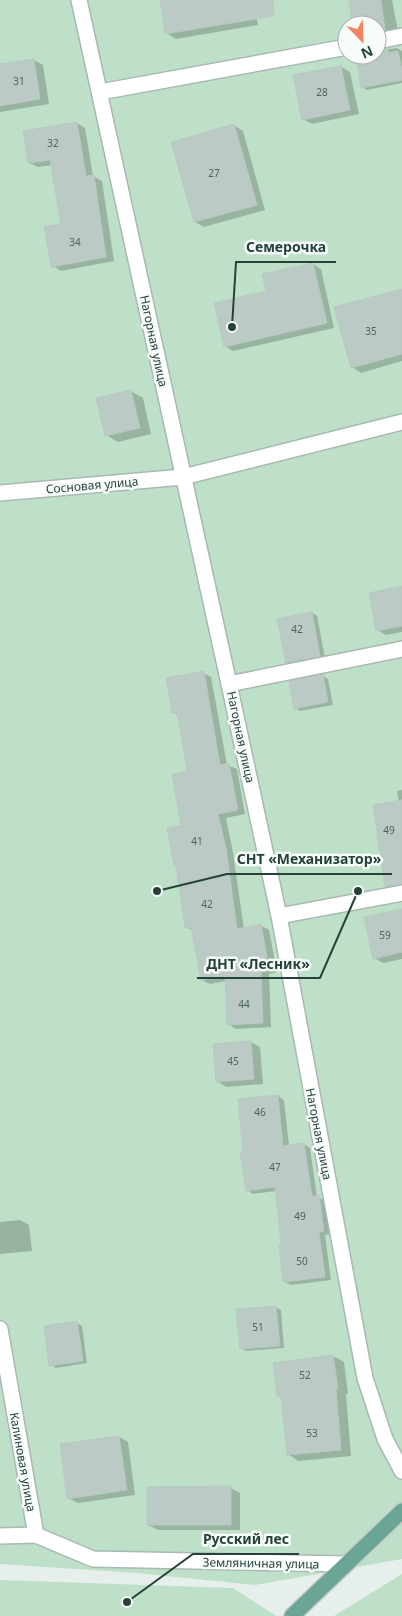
<svg xmlns="http://www.w3.org/2000/svg" width="402" height="1616" viewBox="0 0 402 1616" font-family="'Noto Sans',sans-serif">
	<rect width="100%" height="100%" fill="#e6efeb"/>
	<g fill="#bfe0c8" fill-rule="evenodd">
		<path d="M0 0H402V1559L255 1585 137 1573 0 1564ZM347 25H377V55H347Z"/>
		<path d="M402 1574V1616H334Z"/>
		<path d="M0 1580 233 1588 276 1616H0Z"/>
	</g>
	<g fill="#0003">
		<path d="M161 0H265L254 2 258 25 176 39 166 33Z"/>
		<path d="M350 0H392L398 31 377 36V25H354Z"/>
		<path d="M397 48 402 51V83L367 90 362 87 358 55H377V51Z"/>
		<path d="M34 60 43 65 49 104 0 112V66Z"/>
		<path d="M341 67 350 72 359 114 312 124 303 119Z"/>
		<path d="M77 123 85 128 93 176 102 181 114 261 61 271 53 266 62 225 52 165 38 167 29 163Z"/>
		<path d="M234 125 243 131 265 210 204 227 195 222Z"/>
		<path d="M313 264 321 269 334 328 233 351 225 346 267 292Z"/>
		<path d="M402 290V361L361 373 352 367Z"/>
		<path d="M131 391 143 398 151 434 118 442 106 435Z"/>
		<path d="M402 588V632L386 635 377 630Z"/>
		<path d="M312 613 317 616 325 658 292 665 287 662Z"/>
		<path d="M203 673 211 677 227 765 237 769 245 814 226 818 233 853 244 929 261 926 269 930 277 972 269 974 271 1027 236 1029 228 1024 226 981 210 984 202 980 194 931 186 927 183 826 188 772 179 716 173 712Z"/>
		<path d="M323 676 328 679 333 705 300 711 295 708Z"/>
		<path d="M402 790V862L399 802 397 791Z"/>
		<path d="M402 911V959L383 963 374 958Z"/>
		<path d="M251 1042 260 1047 263 1084 226 1087 217 1081Z"/>
		<path d="M278 1096 284 1100 289 1146 304 1144 310 1148 317 1197 326 1201 330 1234 325 1235 331 1280 291 1285 284 1281 283 1246 276 1191 253 1194 247 1190 245 1153Z"/>
		<path d="M20 1220 29 1225 32 1251 0 1254V1222Z"/>
		<path d="M276 1307 281 1310 284 1348 246 1351 241 1348Z"/>
		<path d="M77 1323 82 1326 87 1363 56 1368 51 1365Z"/>
		<path d="M333 1356 344 1362 348 1394H346L351 1456 298 1461 288 1454 283 1398 278 1396Z"/>
		<path d="M119 1437 128 1442 135 1495 78 1503 68 1498Z"/>
		<path d="M148 1488H231L240 1493V1530H158L148 1525Z"/>
	</g>
	<g fill="#bbcac4" stroke="#b8c9c2">
		<path d="M160 0H273L274 16 165 34Z"/>
		<path d="M349 0H381L385 30 377 31V25H352Z"/>
		<path d="M388 48V53L398 51 402 70V80L361 88 356 55H377V50Z"/>
		<path d="M34 59 40 99 0 106V64Z"/>
		<path d="M341 66 350 110 302 120 293 75Z"/>
		<path d="M77 122 86 176 94 175 106 257 51 267 44 227 61 224 50 160 28 163 23 131Z"/>
		<path d="M234 124 257 205 194 222 171 142Z"/>
		<path d="M313 263 327 323 224 347 214 303 266 291 262 274Z"/>
		<path d="M402 289V354L351 368 334 307Z"/>
		<path d="M131 390 140 428 105 436 96 398Z"/>
		<path d="M402 586V626L376 631 369 593Z"/>
		<path d="M312 612 320 656 286 663 277 619Z"/>
		<path d="M204 671 220 765 229 763 238 810 218 814 226 848 237 929 261 924 269 968 261 970 263 1023 227 1025 225 976 201 980 191 927 185 928 176 865H174L167 828 181 825 172 774 187 771 177 712 172 713 166 678Z"/>
		<path d="M323 674 328 702 294 709 289 681Z"/>
		<path d="M402 800V884L385 887 373 805Z"/>
		<path d="M402 909V952L373 959 364 917Z"/>
		<path d="M251 1041 254 1079 216 1082 213 1044Z"/>
		<path d="M278 1095 283 1146 304 1143 312 1196 319 1195 324 1231 319 1232 325 1277 283 1282 279 1245H281L275 1187 246 1191 240 1152H243L238 1099Z"/>
		<path d="M276 1306 280 1346 240 1349 236 1309Z"/>
		<path d="M77 1321 83 1361 49 1366 44 1326Z"/>
		<path d="M333 1355 338 1388 336 1389 341 1450 287 1455 281 1396H277L273 1363Z"/>
		<path d="M119 1436 127 1490 67 1499 60 1444Z"/>
		<path d="M231 1486V1525H147V1487Z"/>
	</g>
	<g fill="none" stroke-linecap="round" stroke-linejoin="round">
		<g stroke="#a8b8b2" stroke-width="18">
			<g id="minor">
				<path d="M79 0 229 684 279 916 365 1378 385 1439 402 1471"/>
				<path d="M377 41 402 36"/>
				<path d="M100 92 347 47"/>
				<path d="M0 493 183 477 402 422"/>
				<path d="M229 684 402 649"/>
				<path d="M279 916 402 893"/>
				<path d="M0 1329 36 1535"/>
				<path d="M0 1536 36 1535 93 1559 346 1564"/>
			</g>
		</g>
		<g stroke="#c2cac8" stroke-width="18">
			<path id="major" d="M292 1616 402 1511"/>
		</g>
		<use href="#minor" stroke="#fff" stroke-width="15"/>
		<use href="#major" stroke="#6aa596" stroke-width="15"/>
	</g>
	<g text-anchor="middle" dominant-baseline="central" stroke-width="5" stroke-linejoin="round" paint-order="stroke">
		<g font-size="10" fill="#4a645c">
			<text x="19" y="81">31</text>
			<text x="322" y="92">28</text>
			<text x="53" y="143">32</text>
			<text x="214" y="173">27</text>
			<text x="75" y="242">34</text>
			<text x="371" y="331">35</text>
			<text x="297" y="629">42</text>
			<text x="389" y="830">49</text>
			<text x="197" y="841">41</text>
			<text x="207" y="904">42</text>
			<text x="385" y="935">59</text>
			<text x="244" y="1004">44</text>
			<text x="233" y="1061">45</text>
			<text x="260" y="1112">46</text>
			<text x="275" y="1167">47</text>
			<text x="300" y="1216">49</text>
			<text x="302" y="1261">50</text>
			<text x="258" y="1327">51</text>
			<text x="305" y="1375">52</text>
			<text x="312" y="1433">53</text>
		</g>
		<g font-size="12" fill="#24423a" stroke="#f7fbf9">
			<text transform="translate(154 341) rotate(78)">Нагорная улица</text>
			<text transform="translate(92 485) rotate(-5)">Сосновая улица</text>
			<text transform="translate(241 737) rotate(78)">Нагорная улица</text>
			<text transform="translate(319 1134) rotate(79)">Нагорная улица</text>
			<text transform="translate(23 1462) rotate(80)">Калиновая улица</text>
			<text transform="translate(261 1563) rotate(1)">Земляничная улица</text>
		</g>
	</g>
	<path fill="none" stroke="#24423a" stroke-width="2" d="M232 327L236 262H336M157 891L227 874H392M358 891L320 978H197M127 1602L193 1554H299"/>
	<g fill="#24423a" stroke="#f7fbf9" stroke-width="2">
		<circle cx="232" cy="327" r="5"/>
		<circle cx="157" cy="891" r="5"/>
		<circle cx="358" cy="891" r="5"/>
		<circle cx="127" cy="1602" r="5"/>
	</g>
	<g font-size="14" text-anchor="middle" font-weight="bold" fill="#24423a" stroke="#f7fbf9" stroke-width="5" stroke-linejoin="round" paint-order="stroke">
		<text x="286" y="252">Семерочка</text>
		<text x="309" y="864">СНТ «Механизатор»</text>
		<text x="258" y="969">ДНТ «Лесник»</text>
		<text x="246" y="1544">Русский лес</text>
	</g>
	<g transform="translate(362 40) rotate(157)"><circle r="24" fill="#f7fbf9" stroke="#a3b1ad"/>
	<path d="M0-4L9 19L0 12L-9 19Z" fill="#f4845f"/>
	<text y="-8" font-size="14" font-weight="bold" text-anchor="middle" fill="#24423a">N</text>
	</g>
</svg>
